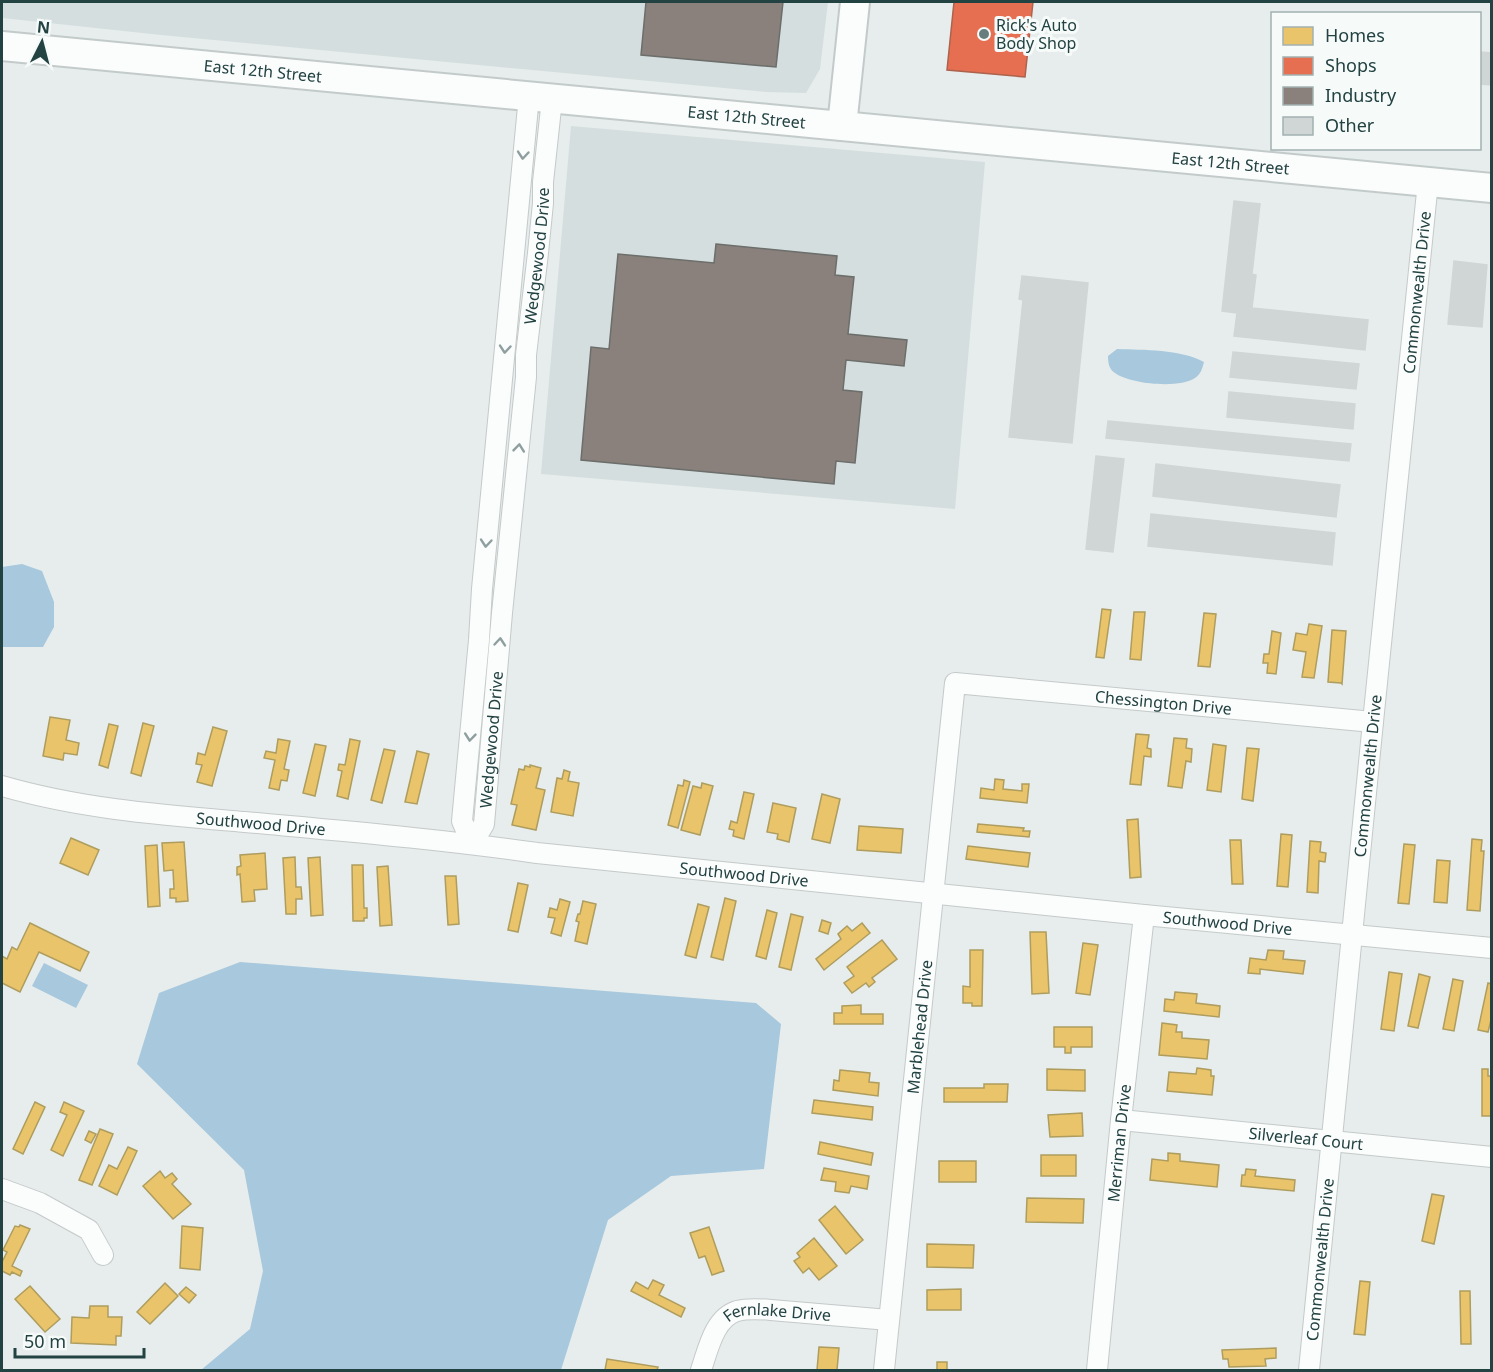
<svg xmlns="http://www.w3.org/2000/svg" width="1493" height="1372" viewBox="0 0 1493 1372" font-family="'Noto Sans',sans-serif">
	<rect width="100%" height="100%" fill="#e7edec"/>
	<g fill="#d5dede">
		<path d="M2 2H828L820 69 806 93 766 92 161 35 2 18Z"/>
		<path d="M571 126 985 162 955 509 541 474Z"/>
	</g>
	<g fill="#a7c8dd">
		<path d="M1117 349C1144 350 1180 349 1204 362 1202 369 1201 374 1195 378 1179 389 1130 384 1115 373 1109 369 1108 363 1108 356Z"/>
		<path d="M22 564 42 571 54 602V627L43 647H2V567Z"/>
		<path d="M240 962 756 1003 781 1024 764 1169 671 1176 608 1220 561 1370H201L250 1329 263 1271 244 1170 137 1064 159 993Z"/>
		<path d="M44 963 88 985 76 1008 32 986Z"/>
	</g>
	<g fill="#e9c46a" stroke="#ae9d5e" stroke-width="1.5">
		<path d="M1102 609 1111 610 1104 658 1096 657Z"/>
		<path d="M1134 612H1145L1141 660 1130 659Z"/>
		<path d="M1204 613 1216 614 1210 667 1198 666Z"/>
		<path d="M1309 624 1322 626 1314 678 1302 677 1306 652 1293 650 1296 633 1307 635Z"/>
		<path d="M1332 630 1346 631 1342 684 1341 683 1328 682Z"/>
		<path d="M1272 631 1281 633 1276 674 1267 673 1268 663H1263L1264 654H1269Z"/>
		<path d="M50 717 70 720 66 740 79 743 77 755 64 753 63 760 43 756Z"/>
		<path d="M143 723 154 726 141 776 131 773Z"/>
		<path d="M109 724 118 726 108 768 99 765Z"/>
		<path d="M213 727 227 731 212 786 197 782 202 765 196 764 198 753 205 755Z"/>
		<path d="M1136 734 1149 735 1147 748 1151 749V757L1144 756 1141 785 1130 784Z"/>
		<path d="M1174 738 1187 739 1186 748 1192 749 1191 762 1186 761 1182 788 1168 786Z"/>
		<path d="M278 739 290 741 284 769 289 770 287 781 281 780 279 790 269 788 275 760 264 758 266 751 276 753Z"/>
		<path d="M350 739 360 741 348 799 337 796 342 771 338 770 339 764 345 765Z"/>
		<path d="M315 744 326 746 315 796 303 793Z"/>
		<path d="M1213 744 1226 746 1221 792 1207 790Z"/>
		<path d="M1247 748 1259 749 1253 801 1242 799Z"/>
		<path d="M384 749 395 751 382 803 371 800Z"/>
		<path d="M417 751 429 754 417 804 405 802Z"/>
		<path d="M530 765 541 768 536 788 545 790 536 830 512 825 517 805 511 804 519 769 524 770 525 766 530 767Z"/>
		<path d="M564 770 570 772 568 781 579 783 573 816 551 812 557 778 562 779Z"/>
		<path d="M995 779 1004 780 1003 789 1022 791V784H1029L1027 803 980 798 981 788 994 790Z"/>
		<path d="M684 780 690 782 678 828 668 825 678 785 683 786Z"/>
		<path d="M702 783 713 786 700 835 681 830 693 786 701 788Z"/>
		<path d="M744 792 754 794 744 839 733 836 734 830 729 829 731 821 737 823Z"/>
		<path d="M822 794 840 799 830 843 812 839Z"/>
		<path d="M773 803 796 808 789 842 777 839 778 834 767 832Z"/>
		<path d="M1138 819 1141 877 1130 878 1127 820Z"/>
		<path d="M978 824 1024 828 1023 831H1030L1029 837 977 832Z"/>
		<path d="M859 826 903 829 901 853 857 850Z"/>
		<path d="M1281 834 1292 835 1288 887 1277 886Z"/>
		<path d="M71 838 99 850 88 875 60 863Z"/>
		<path d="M1472 839 1482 840 1481 851H1484L1480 911 1467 910Z"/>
		<path d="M1230 840H1241L1243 884H1232Z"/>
		<path d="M1310 841 1321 842 1320 852 1326 853 1325 862 1319 861 1318 893 1307 892Z"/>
		<path d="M184 842 188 901 176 902V898H170V889H174L173 870 164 871 162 843Z"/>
		<path d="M1404 844 1415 845 1409 904 1398 903Z"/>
		<path d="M157 845 160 906 148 907 145 846Z"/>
		<path d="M968 846 1030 853 1028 867 966 859Z"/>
		<path d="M265 853 267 889 254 890 255 901 242 902 240 874 237 875V867L241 866 240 855Z"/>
		<path d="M295 857 296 887H301L302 899H296V914H286L283 858Z"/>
		<path d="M320 857 323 915 311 916 308 858Z"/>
		<path d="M1437 860 1450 861 1447 903 1434 902Z"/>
		<path d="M352 865H363L364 908H367V918H364V921H353Z"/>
		<path d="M388 866 392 925 380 926 377 867Z"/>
		<path d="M445 876H456L459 924 448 925Z"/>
		<path d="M518 883 528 885 518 932 508 930Z"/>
		<path d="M725 898 736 901 723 960 711 957Z"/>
		<path d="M560 899 570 902 561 936 551 933 555 918 548 917 550 908 557 910Z"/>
		<path d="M583 901 596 904 587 944 575 941 579 922 576 921 578 914H580Z"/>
		<path d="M698 904 709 907 696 958 685 955Z"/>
		<path d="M767 910 777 913 766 959 756 956Z"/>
		<path d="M791 914 803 917 791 970 779 967Z"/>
		<path d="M822 920 831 923 828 934 819 931Z"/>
		<path d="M30 923 89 952 80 971 39 952 20 992 2 983V956L7 959 12 947 17 950Z"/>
		<path d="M862 923 870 933 824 970 816 959 841 939 838 934 847 926 852 931Z"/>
		<path d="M1030 932H1046L1049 993 1032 994Z"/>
		<path d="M882 940 897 959 872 978 875 982 869 987 866 983 852 993 844 983 854 976 847 967Z"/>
		<path d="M1083 943 1098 945 1090 995 1076 993Z"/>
		<path d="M970 950H983L982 1006H972V1003H963V986L970 987Z"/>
		<path d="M1268 950 1284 951 1283 959 1305 961 1303 974 1260 969V974L1248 973 1250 958 1266 960Z"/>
		<path d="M1389 972 1402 974 1394 1031 1381 1029Z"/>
		<path d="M1419 974 1430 977 1418 1028 1408 1026Z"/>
		<path d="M1453 979 1463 981 1454 1031 1443 1029Z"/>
		<path d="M1488 983 1492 984V1016L1488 1032 1478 1030Z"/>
		<path d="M1175 992 1197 994 1196 1003 1220 1006 1219 1017 1164 1011 1165 999 1174 1000Z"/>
		<path d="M861 1005V1014H883V1024H834V1013H842V1006Z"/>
		<path d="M1162 1023 1177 1025 1176 1032H1182V1038L1209 1040 1207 1059 1159 1055Z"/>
		<path d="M1054 1027H1092V1047H1071V1053H1065V1047H1054Z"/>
		<path d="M1197 1068 1211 1070V1076H1214L1212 1095 1167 1091 1169 1072 1196 1074Z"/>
		<path d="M1047 1069 1085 1070V1091L1047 1090Z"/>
		<path d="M1482 1069H1488V1076H1492V1116H1482Z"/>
		<path d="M840 1070 870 1073 869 1082 879 1083 878 1096 833 1090 834 1080 839 1081Z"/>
		<path d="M984 1084H1008L1007 1102H944V1088H984Z"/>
		<path d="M814 1100 873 1107 872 1120 812 1113Z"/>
		<path d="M35 1102 45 1107 23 1154 13 1149Z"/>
		<path d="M64 1102 84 1111 63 1156 51 1150 67 1115 60 1112Z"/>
		<path d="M1082 1113 1083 1136 1050 1137 1048 1115Z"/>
		<path d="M100 1129 113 1134 92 1185 79 1180Z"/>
		<path d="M89 1131 96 1134 91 1143 85 1140Z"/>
		<path d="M820 1142 873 1153 871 1165 818 1154Z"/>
		<path d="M128 1147 137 1151 117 1195 99 1186 109 1165 117 1169Z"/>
		<path d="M1168 1153 1180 1154V1161L1219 1165 1217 1187 1150 1180 1152 1159 1168 1161Z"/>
		<rect x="1041" y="1155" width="35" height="21"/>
		<rect x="939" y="1161" width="37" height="21"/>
		<path d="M824 1168 869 1176 867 1189 851 1186 849 1193 835 1191 836 1182 821 1180Z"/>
		<path d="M1246 1169 1256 1170 1255 1176 1295 1180 1294 1191 1241 1186 1242 1175H1245Z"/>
		<path d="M160 1171 165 1178 172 1173 177 1179 172 1184 191 1204 173 1219 143 1186Z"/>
		<path d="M1432 1194 1444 1196 1434 1244 1422 1241Z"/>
		<path d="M1027 1198 1084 1199 1083 1223 1026 1222Z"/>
		<path d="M835 1206 863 1240 846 1254 819 1220Z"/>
		<path d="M20 1225 30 1229 12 1266 22 1271 20 1276 12 1272 10 1275 2 1271V1259L3 1260 7 1252 3 1250 15 1226 19 1227Z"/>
		<path d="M182 1226 203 1228 200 1270 180 1268Z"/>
		<path d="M709 1227 724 1271 712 1275 705 1256 699 1258 690 1233Z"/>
		<path d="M814 1238 837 1266 819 1280 809 1268 803 1273 794 1261 800 1257 797 1253Z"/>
		<path d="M927 1244 974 1245 973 1268 927 1267Z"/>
		<path d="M653 1280 664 1285 659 1295 685 1308 681 1317 631 1291 636 1282 648 1289Z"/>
		<path d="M1360 1281 1370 1282 1365 1335 1354 1334Z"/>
		<path d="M165 1283 178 1296 150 1324 137 1312Z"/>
		<path d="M30 1286 60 1319 45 1332 15 1299Z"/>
		<path d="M186 1287 196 1295 189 1303 179 1294Z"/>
		<path d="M961 1289V1310H927V1290Z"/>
		<path d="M1460 1291H1470L1471 1344H1461Z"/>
		<path d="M90 1306H108V1317H122L121 1336H116V1345L71 1343 72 1317 89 1318Z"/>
		<path d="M819 1347 839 1348 837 1370H817Z"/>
		<path d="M1276 1348V1358L1265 1359 1266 1366 1229 1367 1228 1359H1223L1222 1350Z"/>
		<path d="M607 1359 658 1367 657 1370H605Z"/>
		<rect x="937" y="1362" width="10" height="8"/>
	</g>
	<path fill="#e76f51" stroke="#ac624c" stroke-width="1.5" d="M954 2H1033L1025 77 947 70Z"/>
	<g fill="#8a817c" stroke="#6b6e6b" stroke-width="1.5">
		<path d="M646 2H783L776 67 641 55Z"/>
		<path d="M716 244 837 256 835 275 854 277 848 334 907 340 904 366 846 360 843 390 862 392 855 463 836 461 834 484 581 460 591 347 609 349 618 254 714 263Z"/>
	</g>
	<g fill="#cfd6d5" stroke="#d0d6d5" stroke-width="1.5">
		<path d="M1480 52 1492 53V85L1480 84Z"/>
		<path d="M1234 201 1260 204 1252 274 1256 275 1252 308 1368 320 1365 350 1234 336 1237 313 1222 311Z"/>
		<path d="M1454 261 1487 265 1482 327 1448 324Z"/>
		<path d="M1022 276 1088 283 1072 443 1009 437 1023 300 1019 299Z"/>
		<path d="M1233 352 1359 364 1356 389 1230 377Z"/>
		<path d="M1229 392 1355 404 1353 429 1227 417Z"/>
		<path d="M1108 421 1351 444 1349 461 1106 438Z"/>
		<path d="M1096 456 1124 459 1113 552 1086 549Z"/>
		<path d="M1156 464 1340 485 1336 517 1153 496Z"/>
		<path d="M1151 514 1335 533 1332 565 1148 546Z"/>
	</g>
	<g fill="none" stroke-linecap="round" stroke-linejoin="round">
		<g stroke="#c4cac9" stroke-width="22">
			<g id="street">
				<path id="s1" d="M2 786C81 809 163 815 245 822 343 831 440 839 537 853L1144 915 1492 948"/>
				<path d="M472 844 462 821 479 640 482 589 529 96"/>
				<path id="s2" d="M472 844 484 824 502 613 526 377V355L538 253 543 203V182L552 99"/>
				<path id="s3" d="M1121 1120 1492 1157"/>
				<path d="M2 1189 40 1203 89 1230 103 1255"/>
				<path id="s4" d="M701 1370C708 1350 714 1318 737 1311 748 1308 760 1309 771 1310L889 1320"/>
				<path id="s5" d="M884 1370 955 683 1373 722"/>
				<path id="s6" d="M1097 1370 1121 1120 1144 915"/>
				<path id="s7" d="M1309 1370 1373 722 1428 182"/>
			</g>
		</g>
		<g stroke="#c3caca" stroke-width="32">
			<g id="secondary">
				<path id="s8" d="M2 46 1492 188"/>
				<path d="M842 126 855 2"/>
			</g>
		</g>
		<use href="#street" stroke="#fbfcfc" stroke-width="20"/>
		<use href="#secondary" stroke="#fbfcfc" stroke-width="28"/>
	</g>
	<defs><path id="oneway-chevron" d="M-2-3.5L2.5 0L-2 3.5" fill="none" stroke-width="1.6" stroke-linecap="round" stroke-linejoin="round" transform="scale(1.5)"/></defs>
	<g stroke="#8f9f9f">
		<use href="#oneway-chevron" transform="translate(523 155) rotate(95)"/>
		<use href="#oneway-chevron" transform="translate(505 349) rotate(95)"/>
		<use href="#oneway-chevron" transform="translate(519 448) rotate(-84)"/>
		<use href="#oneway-chevron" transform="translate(486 543) rotate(95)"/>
		<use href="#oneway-chevron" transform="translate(500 642) rotate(-85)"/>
		<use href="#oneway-chevron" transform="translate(470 737) rotate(96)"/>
	</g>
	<circle fill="#687e7e" stroke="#f6fbfa" stroke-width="2" cx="984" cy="34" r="6"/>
	<g text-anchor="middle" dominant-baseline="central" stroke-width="6" stroke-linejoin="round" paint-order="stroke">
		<g font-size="16" fill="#234242" stroke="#f6fbfa" text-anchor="start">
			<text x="996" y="25">Rick's Auto<tspan x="996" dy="18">Body Shop</tspan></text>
		</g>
		<g font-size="16" fill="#234242" stroke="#f6fbfa">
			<text stroke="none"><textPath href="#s8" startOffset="262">East 12th Street</textPath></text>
			<text stroke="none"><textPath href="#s8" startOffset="748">East 12th Street</textPath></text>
			<text stroke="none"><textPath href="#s8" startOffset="1234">East 12th Street</textPath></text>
			<text stroke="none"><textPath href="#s2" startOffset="594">Wedgewood Drive</textPath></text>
			<text stroke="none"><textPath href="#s7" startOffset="1083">Commonwealth Drive</textPath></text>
			<text stroke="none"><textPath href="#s5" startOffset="900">Chessington Drive</textPath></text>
			<text stroke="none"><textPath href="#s2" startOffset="108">Wedgewood Drive</textPath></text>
			<text stroke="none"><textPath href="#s7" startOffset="597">Commonwealth Drive</textPath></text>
			<text stroke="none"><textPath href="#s1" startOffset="262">Southwood Drive</textPath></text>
			<text stroke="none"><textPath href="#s1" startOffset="748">Southwood Drive</textPath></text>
			<text stroke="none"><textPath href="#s1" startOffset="1234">Southwood Drive</textPath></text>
			<text stroke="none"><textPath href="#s5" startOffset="345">Marblehead Drive</textPath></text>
			<text stroke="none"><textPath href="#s3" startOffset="186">Silverleaf Court</textPath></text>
			<text stroke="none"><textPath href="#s6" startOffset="228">Merriman Drive</textPath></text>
			<text stroke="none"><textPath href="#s7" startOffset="111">Commonwealth Drive</textPath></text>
			<text stroke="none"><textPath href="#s4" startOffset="112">Fernlake Drive</textPath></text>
		</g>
	</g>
	<rect width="1493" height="1372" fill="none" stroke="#234242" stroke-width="6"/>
	<rect x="1271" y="12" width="210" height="138" fill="#f6fbfa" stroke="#a2b1b0" stroke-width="1.5"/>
	<rect x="1283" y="27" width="30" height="18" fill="#e9c46a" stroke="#a2b1b0" stroke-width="1.5"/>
	<text x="1325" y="42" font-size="18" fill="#234242">Homes</text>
	<rect x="1283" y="57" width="30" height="18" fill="#e76f51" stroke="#a2b1b0" stroke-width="1.5"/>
	<text x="1325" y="72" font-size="18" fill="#234242">Shops</text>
	<rect x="1283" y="87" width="30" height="18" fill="#8a817c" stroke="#a2b1b0" stroke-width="1.5"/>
	<text x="1325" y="102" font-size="18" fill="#234242">Industry</text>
	<rect x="1283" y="117" width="30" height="18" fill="#cfd6d5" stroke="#a2b1b0" stroke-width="1.5"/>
	<text x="1325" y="132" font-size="18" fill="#234242">Other</text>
	<g transform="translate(42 42) rotate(6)" stroke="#f6fbfa" stroke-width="4.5" paint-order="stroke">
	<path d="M0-4.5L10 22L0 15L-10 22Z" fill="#234242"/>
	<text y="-9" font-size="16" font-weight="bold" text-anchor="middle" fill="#234242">N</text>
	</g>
	<path d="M15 1348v9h129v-9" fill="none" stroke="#234242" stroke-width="3"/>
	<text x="24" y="1348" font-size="18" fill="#234242" stroke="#f6fbfa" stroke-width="4.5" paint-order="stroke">50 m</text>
</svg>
